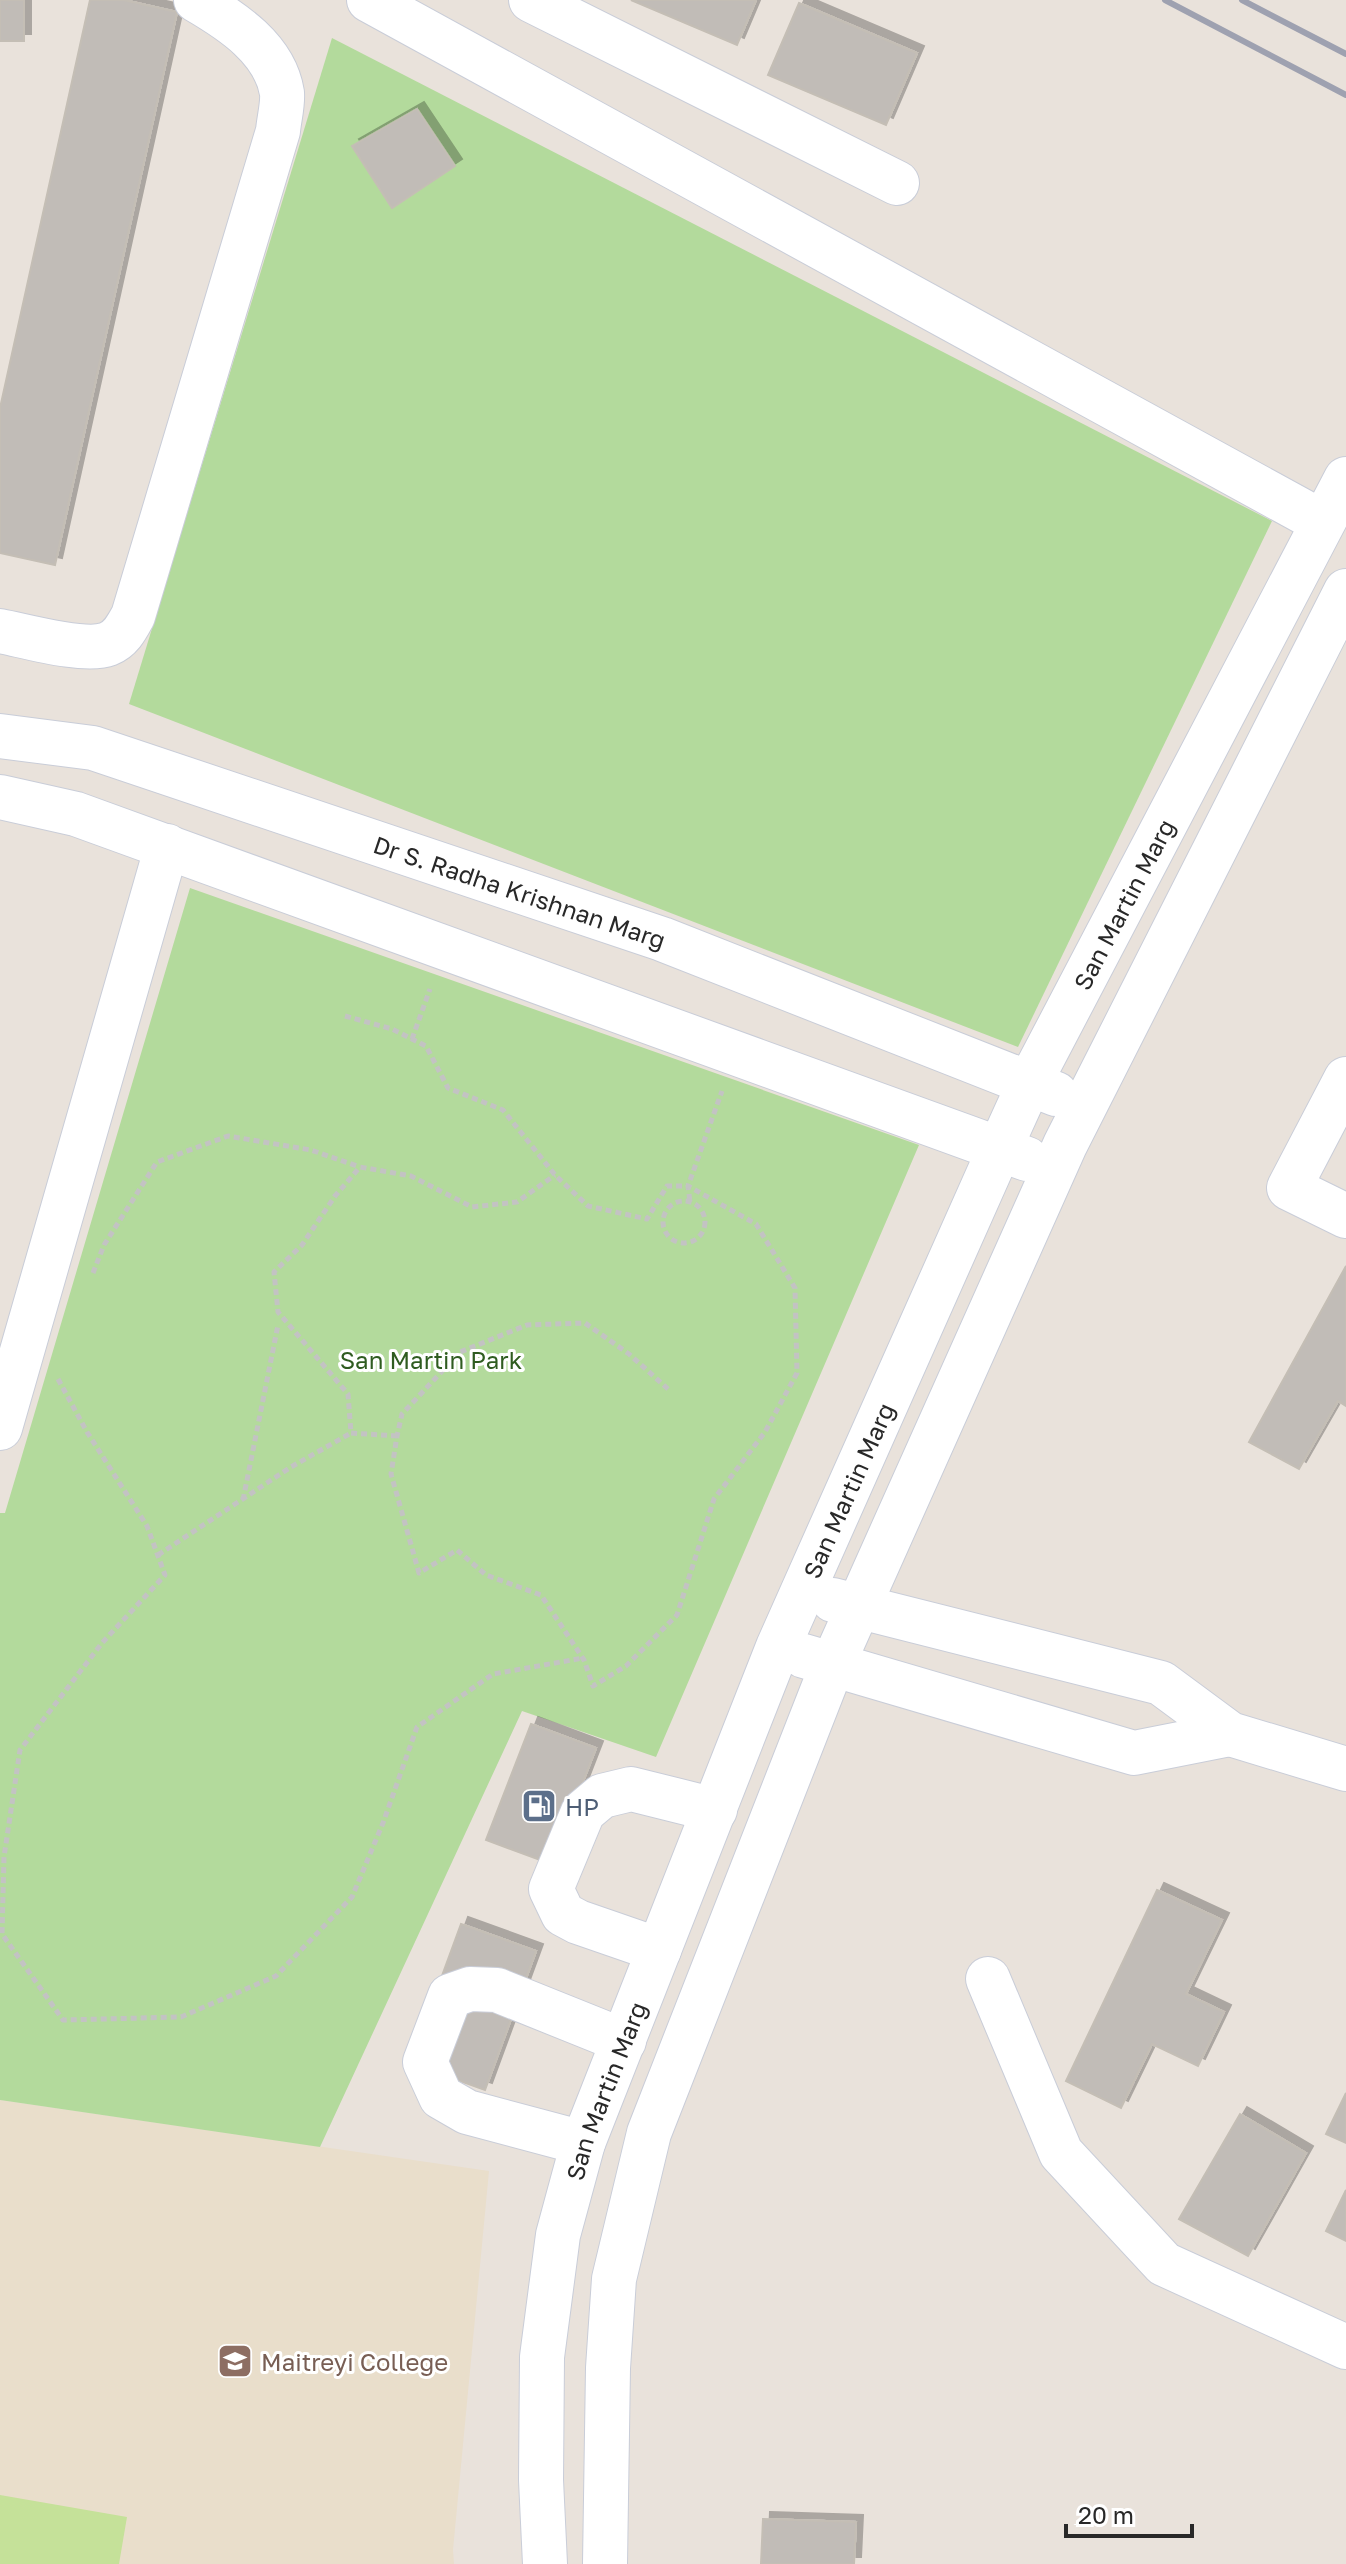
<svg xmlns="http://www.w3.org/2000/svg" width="1346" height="2564" viewBox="0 0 1346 2564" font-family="'Golos Text',sans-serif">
	<defs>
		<filter id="shadow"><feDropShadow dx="7" dy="-7" stdDeviation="0" flood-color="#0004"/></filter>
	</defs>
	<rect width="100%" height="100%" fill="#e9e2db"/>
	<path fill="#e9decb" d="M0 2100 489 2171 453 2550 454 2564H0Z"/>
	<g fill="#b3da9c">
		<path d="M332 38 1272 521 1018 1047 129 704Z"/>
		<path d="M190 888 919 1145 656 1757 522 1711 320 2147 0 2100V1513H5Z"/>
	</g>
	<path fill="#c5e199" d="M0 2495 127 2517 119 2564H0Z"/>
	<g fill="#c1bcb7" stroke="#c4beb5" stroke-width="2" filter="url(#shadow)">
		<rect x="0" y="0" width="24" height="41"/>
		<path d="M90 0H124L177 12 55 565 0 553V408Z"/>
		<path d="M631 0H756L737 45Z"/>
		<path d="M799 3 917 53 886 125 768 75Z"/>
		<path d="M417 109 455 166 392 208 352 146Z"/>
		<path d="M1346 1266V1406L1338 1401 1299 1469 1249 1442Z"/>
		<path d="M531 1724 596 1748 551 1864 486 1840Z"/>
		<path d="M1157 1890 1222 1920 1186 1994 1224 2012 1198 2066 1152 2044 1121 2108 1066 2081Z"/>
		<path d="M461 1924 536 1951 485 2090 410 2063Z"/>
		<path d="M1346 2093V2143L1326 2134Z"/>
		<path d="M1240 2114 1306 2153 1248 2256 1179 2219Z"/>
		<path d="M1346 2190V2241L1326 2231Z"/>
		<path d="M763 2519 856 2522 854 2564H761Z"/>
	</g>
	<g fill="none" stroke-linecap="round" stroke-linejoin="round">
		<g stroke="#c9cdd8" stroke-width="46">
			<g id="minor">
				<path d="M369 0 1322 522"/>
				<path d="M531 0 897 183"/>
				<path d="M0 631C26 636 85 653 108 644 121 639 127 627 133 616L278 131C279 119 283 105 282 93 275 49 232 21 196 0"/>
				<path id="s1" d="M0 736 93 748 662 939 1056 1094"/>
				<path d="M0 797 76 814 1027 1159"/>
				<path d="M1346 1079 1289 1188 1346 1216"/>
				<path d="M0 1428 167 846"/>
				<path d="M833 1600 1161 1683 1230 1734 1346 1769"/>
				<path d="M804 1656 1134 1753 1230 1734"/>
				<path d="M659 1950 578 1922 563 1914 551 1889 583 1812 602 1796 631 1789 715 1810"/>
				<path d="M988 1979 1061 2153 1164 2264 1346 2347"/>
				<path d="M583 2143 467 2112 441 2097 425 2062 450 1996 470 1989 497 1990 624 2041"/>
				<path id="s2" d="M545 2564 541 2480 542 2357 558 2235 583 2143 778 1647 1000 1148 1030 1082 1346 479"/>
				<path d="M605 2564 608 2368 614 2279 649 2133 832 1666 1065 1145 1346 591"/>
			</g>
		</g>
		<g stroke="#c3c3c3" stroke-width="5" stroke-dasharray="6 4" stroke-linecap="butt">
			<path d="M345 1016 392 1029 426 1046 448 1088 503 1110 555 1175 588 1206 647 1219 667 1186H688L690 1202"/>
			<path d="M412 1039 430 989"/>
			<circle cx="684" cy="1222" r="21"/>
			<path d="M93 1273 104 1245 157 1162 228 1136 311 1150 360 1167"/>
			<path d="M58 1379 87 1432 147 1526 165 1575 102 1643 20 1750 4 1857 2 1934 63 2020 181 2017 276 1976 352 1897 383 1823 417 1727 493 1674 583 1658"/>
			<path d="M668 1389 629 1354 585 1323 527 1325 460 1352 402 1414 397 1436 391 1474 419 1573 457 1550 486 1575 541 1595 584 1660 593 1686 626 1666 677 1615 714 1499 765 1432 797 1373 795 1288 756 1224 688 1186 722 1091"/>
			<path d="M397 1436 351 1433 348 1394 278 1312 274 1272 302 1245 335 1196 360 1167 411 1176 472 1207 517 1202 555 1175"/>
			<path d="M243 1500 278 1325"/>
			<path d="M158 1555 291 1467 351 1433"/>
		</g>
		<use href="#minor" stroke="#fff" stroke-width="44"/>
		<g stroke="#9ea1b0" stroke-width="6">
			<path d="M1165 0 1346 95"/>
			<path d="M1242 0 1346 54"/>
		</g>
	</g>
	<defs>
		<g id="fuel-square" transform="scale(1.8)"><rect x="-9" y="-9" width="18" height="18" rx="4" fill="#5c6f8a" stroke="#fff"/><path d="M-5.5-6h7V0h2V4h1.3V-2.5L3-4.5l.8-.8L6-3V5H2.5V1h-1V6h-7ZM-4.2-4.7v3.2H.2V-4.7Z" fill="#fff"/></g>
		<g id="university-square" transform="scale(1.8)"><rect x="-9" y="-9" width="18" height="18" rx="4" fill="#8d6e63" stroke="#fff"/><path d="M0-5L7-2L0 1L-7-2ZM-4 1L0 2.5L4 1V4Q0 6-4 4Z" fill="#fff"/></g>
	</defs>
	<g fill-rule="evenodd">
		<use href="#fuel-square" x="539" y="1806"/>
		<use href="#university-square" x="235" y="2361"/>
	</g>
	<g text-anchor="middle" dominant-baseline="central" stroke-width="6" stroke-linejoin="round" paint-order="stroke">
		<g font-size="24" fill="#282828" stroke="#fff">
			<text stroke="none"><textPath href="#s1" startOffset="544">Dr S. Radha Krishnan Marg</textPath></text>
			<text stroke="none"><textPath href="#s2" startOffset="1778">San Martin Marg</textPath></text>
			<text stroke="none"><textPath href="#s2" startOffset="1130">San Martin Marg</textPath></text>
			<text stroke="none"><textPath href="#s2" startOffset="482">San Martin Marg</textPath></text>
		</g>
		<g font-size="24" fill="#2f5c20" stroke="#fff">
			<text x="431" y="1359">San Martin Park</text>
		</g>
		<g font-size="24" fill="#4e5e75" stroke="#fff" text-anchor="start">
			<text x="565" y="1806">HP</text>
		</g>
		<g font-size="24" fill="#785e54" stroke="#fff" text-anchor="start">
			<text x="261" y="2361">Maitreyi College</text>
		</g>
	</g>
	<path d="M1066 2524v12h126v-12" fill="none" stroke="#282828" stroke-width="4"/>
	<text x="1078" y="2524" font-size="24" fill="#282828" stroke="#ffffff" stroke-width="6" paint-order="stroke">20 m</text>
</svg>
